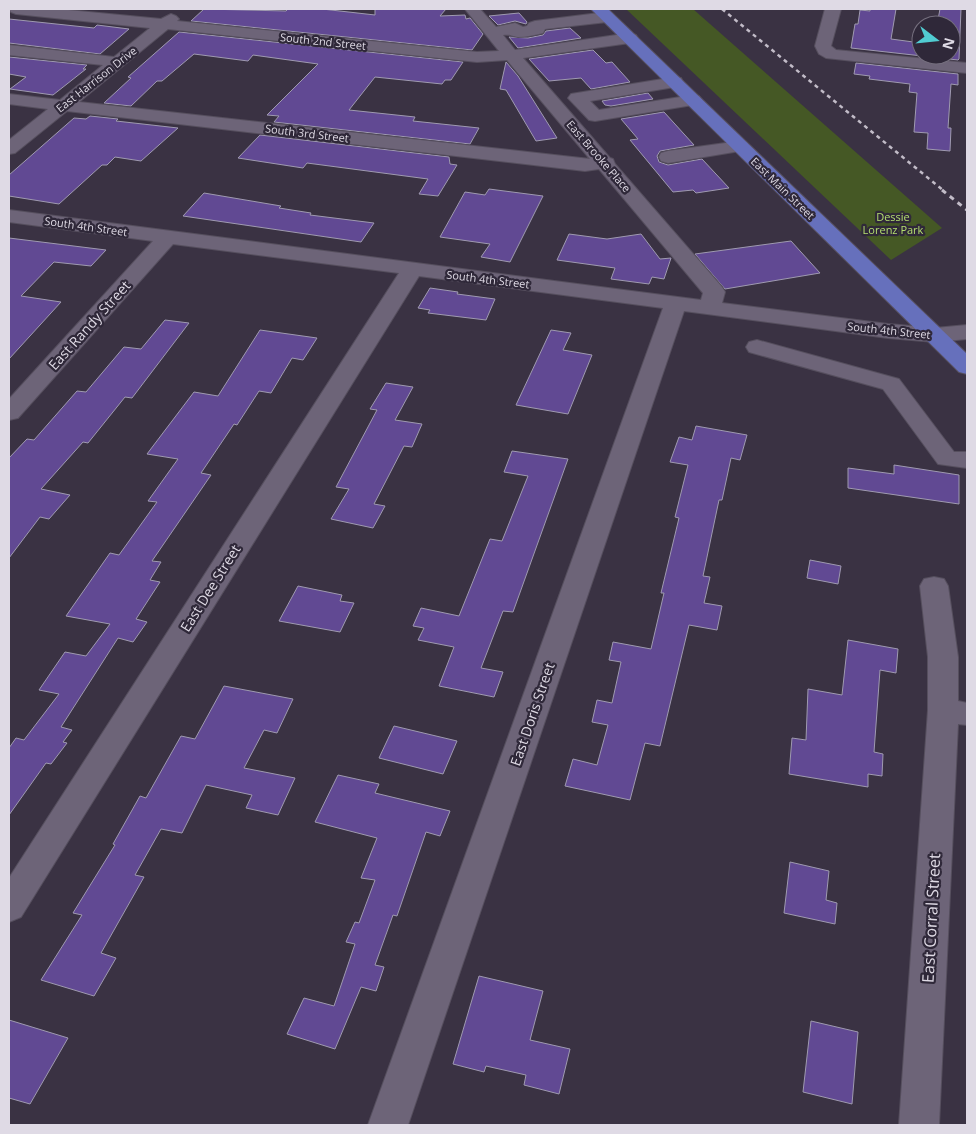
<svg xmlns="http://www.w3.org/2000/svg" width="976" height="1134" viewBox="0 0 976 1134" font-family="'Open Sans',sans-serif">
	<rect width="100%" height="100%" fill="#3a3243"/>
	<path fill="#455825" d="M626 9H693L942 228 891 260Z"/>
	<g fill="#614993" stroke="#9f9ab0">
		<path d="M204 9 286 11 288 9H322L375 15V9H446L440 16 465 15 466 19 470 18 483 34 472 50 191 21Z"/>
		<path d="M870 9H896L891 39 921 43V55H951V25H937L940 9H961L959 59 958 60 851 48 855 24H858L860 10 870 11Z"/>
		<path d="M519 13 527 22 526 24 515 21 498 25 489 16Z"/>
		<path d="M9 19 94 28 97 25 129 29 100 54 9 43Z"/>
		<path d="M570 28 581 38 518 48 509 37 528 38 543 35 546 31Z"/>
		<path d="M179 32 463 62 451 80H445L442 84 375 77 349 110 415 117 413 121 479 128 470 144 274 122 279 116 267 115 318 64 253 55 248 61 194 54 162 81H157L131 106 104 103 131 78 128 77Z"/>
		<path d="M593 50 606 63 612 62 630 82 591 89 581 78 549 81 529 59Z"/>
		<path d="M9 57 87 65 83 69H86L53 95 10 89 26 77 9 74Z"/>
		<path d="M506 62 518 76 557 138 536 141 506 90 500 89Z"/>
		<path d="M856 63 958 74V85L951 84 948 128H951L950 151 927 149 928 133 914 132 917 93 909 92 910 84 869 79 870 76 854 74Z"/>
		<path d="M648 93 653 99 611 106 605 105 602 101Z"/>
		<path d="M664 112 694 145 660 151 657 156 659 162 668 165 702 159 729 188 696 193 693 190 673 192 630 140 638 139 621 119Z"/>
		<path d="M90 116 118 119 116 121 178 128 141 161 115 157 107 165H102L59 204 9 196V175L74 118 86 119Z"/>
		<path d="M260 135 449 157 450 164 457 165 438 196 419 194 428 179 307 163 303 168 238 158Z"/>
		<path d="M489 189 543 196 510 262 481 257 490 244 440 237 465 192 485 195Z"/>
		<path d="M204 193 281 206 279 208 311 213 310 215 374 223 361 242 183 216Z"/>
		<path d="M569 234 607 239 641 234 660 259 671 258 664 279 652 277 649 284 611 279 615 268 557 260Z"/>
		<path d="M9 238 106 250 91 266 54 262 21 296 61 302 9 359Z"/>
		<path d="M791 241 820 273 725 289 695 254Z"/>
		<path d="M430 288 458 292 457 294 495 299 486 320 428 313 430 310 418 308Z"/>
		<path d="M165 320 189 323 132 398 125 397 88 443 83 442 41 489 70 495 49 519 40 517 9 558V458L27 439 34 440 77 391 86 392 124 347 141 349Z"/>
		<path d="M260 330 317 338 303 360 292 358 271 393 259 391 237 425 234 424 201 473 211 475 152 561 161 562 150 580 160 582 136 619 147 622 133 642 118 638 61 727 72 730 63 742 67 743 51 764 46 763 9 815V748L16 738 24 740 59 694 39 690 65 652 86 656 110 624 66 616 110 553 119 555 157 502 148 501 178 459 147 454 194 392 218 396Z"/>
		<path d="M551 330 571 333 563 350 592 355 568 414 516 405Z"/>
		<path d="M386 383 413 387 395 420 422 424 412 447 404 446 374 504 385 506 373 528 331 519 349 489 336 487 377 410 370 409Z"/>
		<path d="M696 426 747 435 740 460 731 458 722 500H719L703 576 710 577 704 603 722 606 717 630 689 625 660 746 645 743 630 800 565 786 573 759 597 765 608 725 592 722 597 700 612 703 621 662 609 660 613 642 651 649 664 593H661L679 518 675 517 688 465 670 462 679 437 692 440Z"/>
		<path d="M512 451 568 459 513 612 503 611 481 668 503 672 494 697 439 686 454 647 418 640 424 628 413 626 421 608 459 616 490 539 502 541 528 476 504 472Z"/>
		<path d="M894 465 959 475V504L848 488V468L894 474Z"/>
		<path d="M810 560 841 566 838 584 807 578Z"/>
		<path d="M298 586 342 595 340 601 354 603 340 632 279 621Z"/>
		<path d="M848 640 898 649 896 673 880 670 874 752 883 754 882 776 868 774V787L789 774 792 738 806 740 808 689 842 695Z"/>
		<path d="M224 686 293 699 277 733 264 730 244 768 295 778 278 815 246 808 252 795 206 785 182 833 161 829 135 875 144 877 101 953 116 958 94 996 41 980 82 915 73 913 115 845 113 844 140 796 146 798 181 736 195 739Z"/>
		<path d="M394 726 457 741 443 774 379 758Z"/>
		<path d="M338 775 379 784 375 793 450 811 440 836 426 832 397 916 393 915 375 965 384 967 376 991 361 987 335 1049 287 1034 304 998 334 1006 355 944 346 942 355 922 359 923 375 880 361 878 377 838 315 822Z"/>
		<path d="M790 862 829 871 826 900 837 903 835 924 784 913Z"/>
		<path d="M479 976 543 991 530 1040 570 1049 559 1094 524 1085 526 1075 486 1066 484 1072 453 1064Z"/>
		<path d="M9 1020 68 1038 30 1104 9 1098Z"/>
		<path d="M811 1021 858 1032 852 1104 803 1092Z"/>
	</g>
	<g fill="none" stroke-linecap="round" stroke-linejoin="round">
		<g stroke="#564f5e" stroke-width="2">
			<g id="minor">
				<path d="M9 9H58L161 19 171 14 176 16 179 19 177 21 477 52 499 51 465 9H480L496 27 515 23 523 27 527 26 529 23 535 21 607 12 612 14 615 17 612 20 607 22 545 29 543 33C535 35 526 37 518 37 511 36 510 34 503 35L515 50 630 33 636 35 638 38 636 41 630 43 523 58 610 158 613 159 615 164 722 287 725 292 722 303 888 324 935 328 967 325V339L935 342 888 338 684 311 408 1125H368L663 308 419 276 21 917 9 922V878L399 273 173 244 18 418 9 420V399L153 241 9 222V210L701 300 703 293 599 169 585 171 67 111 15 153 9 154V140L48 109 9 104V94L60 100 103 65 9 55V45L114 57 150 28 16 14 11 12ZM168 29 477 62 507 60 590 159 79 102Z"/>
				<path d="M825 9H841L831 46 836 50 967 63V73L826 58 819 54 815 46Z"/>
				<path d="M675 77 681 78 683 82 681 86 590 101 599 110 693 95 699 96 702 100 699 104 595 121 589 120 568 98 571 94 577 93Z"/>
				<path d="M740 141 746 142 749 146 746 150 668 163 661 161 659 157 661 153 668 151Z"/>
				<path d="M757 340 899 379 954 452H967V468L938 464 883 389 749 352 746 347 749 342Z"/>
				<path d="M934 577 944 579 948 586 958 657V701L967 703V725L958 724 939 1125H899L928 710V657L920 586 924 579Z"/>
			</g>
		</g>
		<g stroke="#564f5e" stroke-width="2">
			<path id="major" d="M591 9H608L967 354V374L959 372Z"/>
		</g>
		<use href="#minor" fill="#6d6478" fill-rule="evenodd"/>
		<use href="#major" fill="#6670bc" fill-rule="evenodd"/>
		<path stroke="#c2bcc8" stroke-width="2.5" stroke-dasharray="4 4" stroke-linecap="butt" d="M722 9 944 191"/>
		<path stroke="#c2bcc8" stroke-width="3" stroke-dasharray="5 5" stroke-linecap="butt" d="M942 190 967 210"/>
	</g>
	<g text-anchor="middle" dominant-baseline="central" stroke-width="4.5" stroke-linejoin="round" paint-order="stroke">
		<g font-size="11" fill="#dfdae5" stroke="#2f2839">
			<text transform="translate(323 41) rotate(6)">South 2nd Street</text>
			<text transform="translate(96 79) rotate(-38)">East Harrison Drive</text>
			<text transform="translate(307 133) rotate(7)">South 3rd Street</text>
			<text transform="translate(599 156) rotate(49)">East Brooke Place</text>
			<text transform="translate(783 188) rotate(44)">East Main Street</text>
			<text transform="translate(86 226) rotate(8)">South 4th Street</text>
			<text transform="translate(488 279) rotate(7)">South 4th Street</text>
			<text transform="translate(889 330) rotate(6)">South 4th Street</text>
		</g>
		<g font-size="11" fill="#b5df70" stroke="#2f2839">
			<text x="893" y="216">Dessie<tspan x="893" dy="13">Lorenz Park</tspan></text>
		</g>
		<g font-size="14" fill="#dfdae5" stroke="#2f2839">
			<text transform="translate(89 325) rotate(-48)">East Randy Street</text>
			<text transform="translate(210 588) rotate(-58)">East Dee Street</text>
			<text transform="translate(532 714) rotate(-71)">East Doris Street</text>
		</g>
		<g font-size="16" fill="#dfdae5" stroke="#2f2839">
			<text transform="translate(931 918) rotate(-87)">East Corral Street</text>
		</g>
	</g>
	<rect width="976" height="1134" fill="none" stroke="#dfdae5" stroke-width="20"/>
	<g transform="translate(936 40) rotate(106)"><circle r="24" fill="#2f2839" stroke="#756f7e"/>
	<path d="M0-4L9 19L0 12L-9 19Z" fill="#51ccd2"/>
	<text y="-8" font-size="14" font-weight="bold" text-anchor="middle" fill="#dfdae5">N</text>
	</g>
</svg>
